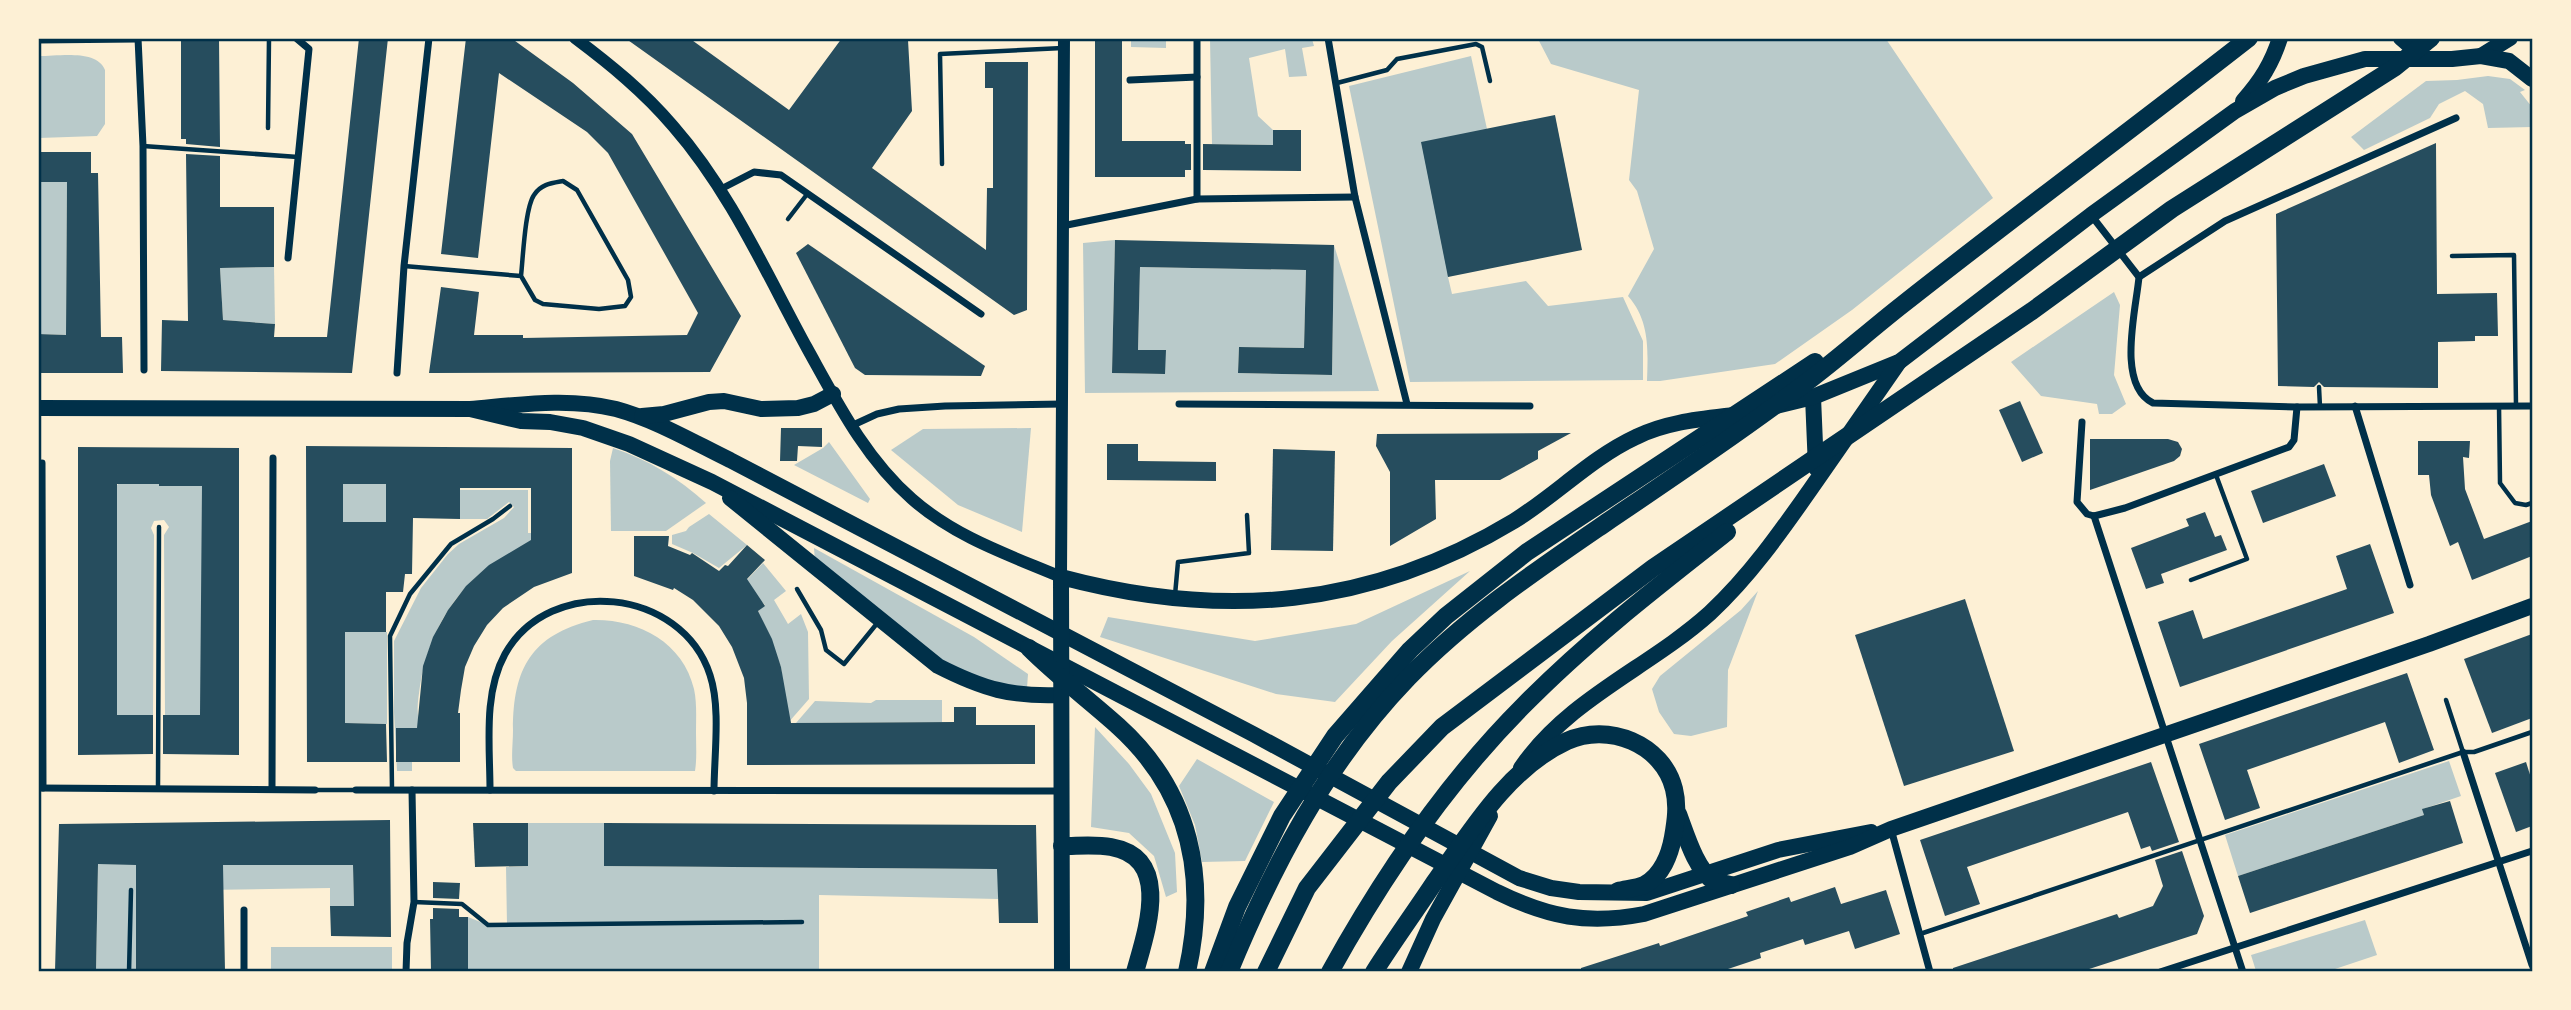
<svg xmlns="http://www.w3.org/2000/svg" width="2571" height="1010" viewBox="0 0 2571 1010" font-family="Overpass,sans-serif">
	<rect width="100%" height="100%" fill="#fdf0d5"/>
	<g fill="#b9caca">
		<path d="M1131 39H1166V48L1131 47Z"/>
		<path d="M1210 39H1312L1314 46 1302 48 1307 76 1289 77 1285 49 1249 58 1258 116 1273 130V145L1212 144Z"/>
		<path d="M1538 39H1886L1993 198 1852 310 1775 364 1660 381H1647C1648 350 1650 321 1628 296L1654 249 1637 191 1629 180 1639 90 1551 64Z"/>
		<path d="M39 56C59 56 97 49 105 70V124L97 136 39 138Z"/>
		<path d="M1471 56 1487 129 1448 277 1452 294 1526 281 1548 306 1623 297 1643 341V380L1410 382 1349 86Z"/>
		<path d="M2488 76 2510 79 2525 90 2520 92 2532 107V127L2488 128 2483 104 2465 91 2439 104 2430 118 2364 150 2351 137 2426 81 2457 80Z"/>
		<path d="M39 182H67L66 335 39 334Z"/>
		<path d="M1115 240 1112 373 1165 374V351L1138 350 1140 267 1306 270 1304 348 1239 347 1238 373 1332 375 1334 245 1379 391 1085 393 1083 243Z"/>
		<path d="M274 267 275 324 223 320 220 268Z"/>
		<path d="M2114 292 2120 305 2114 375 2126 404 2112 414H2099L2097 404 2041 396 2011 362Z"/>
		<path d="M1031 428 1022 532 958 505 891 450 923 429Z"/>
		<path d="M829 442 870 499 868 503 794 465 823 448Z"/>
		<path d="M613 448C649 460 678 478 706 503L666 531H611L610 461Z"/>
		<path d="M206 482 203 717 165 715 164 535 169 527 164 520 154 521 151 528 154 535 153 715 115 717V488L118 484H159V486Z"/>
		<rect x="343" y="484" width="43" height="38"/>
		<path d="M460 490H528V533H536V544C471 562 430 620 420 686 418 701 415 715 422 728L412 729V771H397L394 712V641L421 588 448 554 459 544 504 518 514 507 509 502 487 519H460Z"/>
		<path d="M709 514 747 545 719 568 693 553 672 544V535L686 531 689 527Z"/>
		<path d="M814 548 974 637 1028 674 1027 688 995 686 943 663 815 562Z"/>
		<path d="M763 563 786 591 774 600 788 624 801 614 808 632 809 699 788 723 781 667 758 611 765 605 762 602 754 607 739 588Z"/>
		<path d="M1470 571 1392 641 1335 702 1276 694 1100 637 1108 617 1255 641 1356 624Z"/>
		<path d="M1758 591 1728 670 1727 727 1691 736 1674 734 1659 712 1652 689 1660 676 1741 610Z"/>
		<path d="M593 620C638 619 683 642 694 689 697 703 696 718 696 733 696 745 697 759 695 771H516L513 768C511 756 513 743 513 730 513 669 531 635 593 620Z"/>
		<path d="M345 632H387V724L338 723 345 719Z"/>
		<path d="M876 700H942V722L796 723 815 701 871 703Z"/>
		<path d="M1095 727 1129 764 1151 794 1175 853 1177 892 1166 897 1154 856 1129 833 1091 827Z"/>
		<path d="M1197 759 1274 802 1245 861 1202 862 1195 825 1179 786Z"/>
		<path d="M2449 761 2461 796 2423 809 2424 815 2238 876 2225 835Z"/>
		<path d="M528 823H604L605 866 999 869 998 899 819 895V971H468V917L488 925H507L506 867 528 866Z"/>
		<path d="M353 854 354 906H330V888L136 891V971L96 972 98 864 333 865Z"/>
		<path d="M2365 920 2377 955 2329 971H2256L2251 955Z"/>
		<rect x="271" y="947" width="121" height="24"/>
	</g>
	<g fill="#264d5e" fill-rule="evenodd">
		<path d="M181 38H219L220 147 186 144V139H181Z"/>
		<path d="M359 38H388L352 373 161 371 162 320 188 321 186 154 220 156V207H274V267L220 268 223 320 275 324 274 337H327Z"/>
		<path d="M466 38H511L573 83 632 134 741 316 710 372 429 373 441 287 479 292 474 335H523V338L687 335 698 313 608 153 587 132 499 73 478 258 441 254Z"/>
		<path d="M625 38H689L789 110 842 38 908 40 912 111 872 168 986 250 987 188H993V88H985V62H1028L1027 310 1014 315Z"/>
		<path d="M1095 38H1122V141H1185V144H1191V170H1185V177H1095Z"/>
		<path d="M1555 115 1582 250 1448 277 1421 142Z"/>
		<path d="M1273 130H1301V171L1203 170V144L1273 145Z"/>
		<path d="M2436 143 2437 294 2497 293 2498 336H2475V341L2438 342V388L2324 387 2319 382 2314 387 2278 386 2276 214Z"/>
		<path d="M38 152H91V173H98L101 337H122L123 373H38V334L66 335 67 182H38Z"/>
		<path d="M1115 240 1334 245 1332 375 1238 373 1239 347 1304 348 1306 270 1140 267 1138 350H1166L1165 374 1112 373Z"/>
		<path d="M808 244 985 366 981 376 865 375 855 368 796 253Z"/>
		<path d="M2020 401 2043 453 2022 462 1999 410Z"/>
		<path d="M781 428H822V447L798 446 797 461H780Z"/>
		<path d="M1571 433 1538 451V459L1500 480H1435L1436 519 1390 546V472L1376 446 1377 434Z"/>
		<path d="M2090 439H2168L2178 442 2182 449 2180 456 2174 461 2090 490Z"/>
		<path d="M2418 441H2470L2469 458 2463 457 2465 489 2484 539 2532 521V556L2472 580 2458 542 2450 546 2431 495 2429 475H2418Z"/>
		<path d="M1107 444H1138V461L1216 462V481L1107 480Z"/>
		<path d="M306 446 572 448V573L534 587 503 608 487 625 474 646 465 667 461 690 458 713H460V762H396V728H417L423 666 433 637 448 610 466 586 489 565 531 540V488H460V519L413 518 412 574H405L403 592H386V632H345V723L386 724 387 762H307ZM343 484H386V522H343Z"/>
		<path d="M78 447 239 448V755L163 754V715H200L202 486H159V484H117V715H153V754L78 755Z"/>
		<path d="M1273 449 1335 451 1333 551 1271 550Z"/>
		<path d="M2324 464 2336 496 2263 523 2251 491Z"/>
		<path d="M2205 512 2215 537 2221 535 2227 550 2161 574 2164 583 2146 589 2131 548 2189 526 2186 519Z"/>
		<path d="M634 536H669L668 546 690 555 692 553 719 571 725 565 728 566 747 545 765 560 747 579 765 606 758 611 772 639 781 667 791 723 954 722V707H976V725H1035V764L747 765V703L744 678 732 647 719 626 693 600 674 588 673 590 634 576Z"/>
		<path d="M2370 544 2394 613 2180 687 2158 622 2193 610 2203 639 2347 589 2336 556Z"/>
		<path d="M1965 599 2014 751 1904 786 1855 635Z"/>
		<path d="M2532 634V718L2492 733 2464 659Z"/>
		<path d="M2407 673 2434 750 2399 763 2385 722 2247 770 2260 808 2225 820 2199 744Z"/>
		<path d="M2151 762 2179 842 2152 851 2150 846 2141 849 2128 812 1967 867 1980 904 1945 916 1920 840Z"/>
		<path d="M2526 762 2532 781V826L2516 832 2495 773Z"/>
		<path d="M2450 801 2463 843 2250 913 2238 876 2424 815 2422 809Z"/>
		<path d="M390 820 391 937 331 936 330 906H354L353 865H223L225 971H136V865L98 864 96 971H55L59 824Z"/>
		<path d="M473 823H528V866L475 867Z"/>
		<path d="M604 823 1036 825 1038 923H999L997 869 604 866Z"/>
		<path d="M2182 851 2204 916 2197 934 2083 971H1953V968L2117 914 2119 918 2153 906 2163 886 2155 860Z"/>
		<path d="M433 882 460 883 459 899 433 898Z"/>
		<path d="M1835 887 1841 904 1886 890 1900 934 1855 949 1849 931 1805 945 1803 939 1760 953 1761 958 1722 971H1581V968L1659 943 1660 946 1748 916 1746 912 1789 897 1791 902Z"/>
		<path d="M433 908 459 909V917H468V971H431L430 919H433Z"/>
	</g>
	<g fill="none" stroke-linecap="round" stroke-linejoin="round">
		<g stroke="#003049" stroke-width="4.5">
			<path d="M1337 83 1387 70 1397 59 1476 44 1482 47 1490 81"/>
			<path d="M268 128 269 38"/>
			<path d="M143 146 298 157"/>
			<path d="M942 164 940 54 1063 48"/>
			<path d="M788 219 808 193"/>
			<path d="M2452 256 2514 255 2516 406"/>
			<path d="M404 266 521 276C523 258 525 208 534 195 541 184 552 183 563 181L577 190 628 280 631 297 625 306 599 309 543 304 535 300 521 276"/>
			<path d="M2319 387 2320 407"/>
			<path d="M2499 406 2500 483 2515 503 2526 505 2532 503"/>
			<path d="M2191 580 2247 559 2216 475"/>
			<path d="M797 589 821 630 826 650 844 664 879 621"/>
			<path d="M1175 595 1178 562 1249 553 1247 515"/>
			<path d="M2446 700 2463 752"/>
			<path d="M158 788 159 527"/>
			<path d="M392 789 390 636 410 594 451 544 493 519 510 506"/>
			<path d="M315 790H356"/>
			<path d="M414 902 462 904 488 925 802 922"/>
			<path d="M1920 934 2463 752H2474L2532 732"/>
			<path d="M129 972 131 890"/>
		</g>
		<g stroke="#003049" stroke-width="7">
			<path d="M138 38 143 146 144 370"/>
			<path d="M1328 38 1355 197 1407 404"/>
			<path d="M38 40 137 39"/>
			<path d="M1130 80 1197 77"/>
			<path d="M719 190 754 172 781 175 981 314"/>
			<path d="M1197 199V38"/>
			<path d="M2091 215 2139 277C2136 310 2116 385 2153 403L2297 407 2532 406"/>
			<path d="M1062 226 1197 199 1355 197"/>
			<path d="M288 258 309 49 296 38"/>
			<path d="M2139 277 2225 221 2456 118"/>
			<path d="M397 373 404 266 429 38"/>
			<path d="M1179 404 1530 406"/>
			<path d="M2355 406 2410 585"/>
			<path d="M2082 422 2077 502 2087 514 2094 516"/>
			<path d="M851 426 877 414 899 409 945 406 1063 404"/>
			<path d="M42 463 43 788"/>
			<path d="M2094 516 2243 972"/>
			<path d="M2094 516 2125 508 2289 447 2294 440 2297 407"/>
			<path d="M2463 752 2532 965"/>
			<path d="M39 788 315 790"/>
			<path d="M272 789 273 458"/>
			<path d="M356 790 1061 791"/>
			<path d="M490 790C490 746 483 694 505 654 550 574 682 588 710 675 721 708 714 756 714 791"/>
			<path d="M1891 829 1930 972"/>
			<path d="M244 972V910"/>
			<path d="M406 972 407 943 414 902 412 790"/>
			<path d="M2160 972 2532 851"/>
		</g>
		<path stroke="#003049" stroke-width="12" d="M575 38C611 65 644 92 673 126 730 191 766 273 807 348 837 402 865 458 912 499 955 537 1009 555 1061 577L1064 38"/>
		<g stroke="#003049" stroke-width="16">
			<path d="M2401 38 2424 58"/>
			<path d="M2481 56 2510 38"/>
			<path d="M2243 101C2261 81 2272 63 2280 38"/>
			<path d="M1813 397 1816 468"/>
			<path d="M1776 406 1813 397 1899 362 2091 215 2235 111 2275 88 2304 76 2365 59H2452L2481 56 2509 61 2532 79"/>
			<path d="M38 408 470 409C517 405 569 397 616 409 656 420 693 442 730 460L1253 734 1519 878 1551 888 1579 892 1647 893 1778 850 1871 832"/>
			<path d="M470 409 521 421 550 422 583 428 629 444 712 482 1497 892C1548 917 1587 925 1644 914L1850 847 1891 829 2429 644 2532 606"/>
			<path d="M642 416 664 414 709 402 724 401 761 409 798 408 814 404 833 394"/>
			<path d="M730 498 938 666C983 689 1011 697 1061 695"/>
			<path d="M1521 768C1569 698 1649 668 1710 613 1752 574 1784 527 1817 480 1844 441 1872 401 1899 362"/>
			<path d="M1062 972 1061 577C1222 620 1370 608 1514 521 1556 495 1591 458 1636 437 1666 422 1701 419 1734 415"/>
			<path d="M1409 972 1433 919 1490 816"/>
		</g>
		<g stroke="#003049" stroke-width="18">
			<path d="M1029 648C1057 676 1089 700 1118 726 1191 792 1208 878 1187 972"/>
			<path d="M1678 814C1685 832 1696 871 1714 881 1719 883 1726 884 1731 885"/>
			<path d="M1062 846C1078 846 1095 844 1111 847 1173 858 1146 932 1135 972"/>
			<path d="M1213 972 1237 907 1282 816 1335 736 1410 650 1446 616 1527 552 1815 362"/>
			<path d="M1229 972C1273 865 1327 762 1408 678 1467 617 1537 570 1607 522 1669 480 1732 438 1792 393 1830 366 1865 334 1902 305 2016 215 2134 128 2249 38"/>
			<path d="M1266 972 1307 888 1389 782 1442 727 1653 568 2032 311 2172 209 2394 68 2431 38"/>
			<path d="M1330 972C1383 876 1447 782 1524 705 1587 641 1657 587 1727 532"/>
			<path d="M1374 972C1393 942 1414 913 1434 883 1470 832 1508 768 1567 741 1608 722 1663 744 1674 789 1678 805 1676 820 1673 837 1670 854 1662 876 1644 885 1637 888 1626 889 1618 891"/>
		</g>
	</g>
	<rect width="2571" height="1010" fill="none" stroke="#fdf0d5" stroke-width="80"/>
	<rect x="40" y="40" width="2491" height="930" fill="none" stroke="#003049" stroke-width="2.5"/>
</svg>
